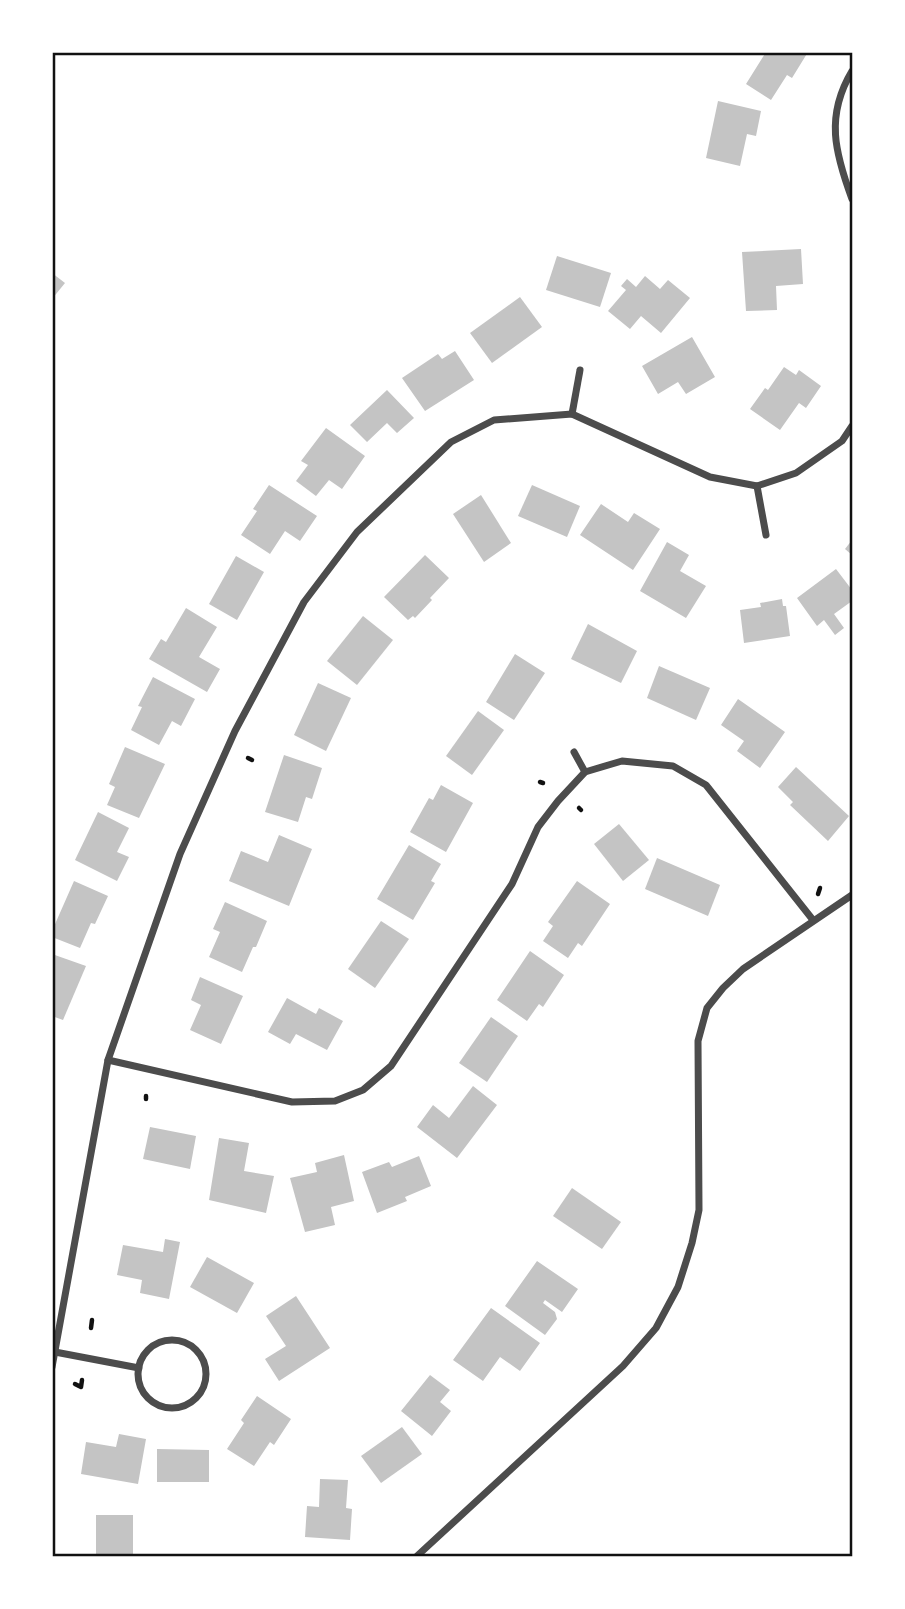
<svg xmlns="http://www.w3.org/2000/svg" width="905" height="1609" viewBox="0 0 905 1609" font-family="'Space Grotesk',sans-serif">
	<rect width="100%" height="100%" fill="#fff"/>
	<g fill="#c4c4c4">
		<path d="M766 52H808L792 78 787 75 771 100 746 84Z"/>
		<path d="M718 101 761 111 756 136 747 134 740 166 706 158Z"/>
		<path d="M801 249 803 284 776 286 777 310 746 311 742 252Z"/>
		<path d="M557 256 611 273 600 307 546 290Z"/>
		<path d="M52 273 65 283 52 299Z"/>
		<path d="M645 276 660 289 668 280 690 298 661 333 641 316 630 329 608 311 626 290 621 286 627 279 636 287Z"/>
		<path d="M520 297 542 327 492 363 470 333Z"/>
		<path d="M692 337 715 377 686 394 678 382 658 394 642 366Z"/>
		<path d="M455 351 474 380 425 411 402 378 438 354 442 359Z"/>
		<path d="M784 367 796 375 799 370 821 386 806 408 799 403 780 430 750 409 765 388 768 390Z"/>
		<path d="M387 390 414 418 397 433 387 423 367 442 350 425Z"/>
		<path d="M326 428 365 456 342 489 329 480 316 496 296 481 308 465 301 461Z"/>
		<path d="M269 485 317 516 300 541 285 531 270 554 241 535 257 511 253 509Z"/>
		<path d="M532 485 580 506 567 537 518 516Z"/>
		<path d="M481 495 511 543 484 562 453 514Z"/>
		<path d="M601 504 628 522 634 513 660 529 633 570 580 535Z"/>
		<path d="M852 540V555L845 549Z"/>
		<path d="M667 542 689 555 680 571 706 586 686 618 640 591Z"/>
		<path d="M425 555 449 578 430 598 432 600 415 618 413 616 408 620 384 597Z"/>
		<path d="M236 556 264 572 237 620 209 604Z"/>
		<path d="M836 569 852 590V601L834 614 844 628 835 635 824 620 817 626 797 598Z"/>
		<path d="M782 599 783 606H786L790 636 744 643 740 610 761 607 760 603Z"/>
		<path d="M186 608 217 627 199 657 220 669 207 692 149 659 161 639 166 642Z"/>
		<path d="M363 616 393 640 357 685 327 661Z"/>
		<path d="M588 624 637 651 621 683 571 659Z"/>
		<path d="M515 654 545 673 514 720 486 702Z"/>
		<path d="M659 666 710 688 696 720 647 698Z"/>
		<path d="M153 677 195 699 181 726 172 721 159 745 131 730 142 707 138 706Z"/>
		<path d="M318 683 351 698 326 751 294 735Z"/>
		<path d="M738 699 785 732 760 768 737 751 744 741 721 725Z"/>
		<path d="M478 711 504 730 472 775 446 756Z"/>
		<path d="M125 747 165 764 139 818 107 805 115 787 109 784Z"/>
		<path d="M284 755 322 768 312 799 306 797 298 822 265 812Z"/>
		<path d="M796 767 849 816 828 841 790 805 793 802 778 787Z"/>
		<path d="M441 785 473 803 446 852 410 832 429 798 433 800Z"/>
		<path d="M98 812 129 828 117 852 129 857 117 881 75 860Z"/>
		<path d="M619 824 649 860 623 881 594 844Z"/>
		<path d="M279 835 312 849 289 906 229 881 241 851 268 862Z"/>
		<path d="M409 845 441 864 431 881 435 883 413 920 377 899Z"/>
		<path d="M657 858 720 885 708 916 645 889Z"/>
		<path d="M74 881 108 896 95 924 91 923 80 948 52 937V931Z"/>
		<path d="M577 881 610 904 582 946 578 943 568 958 543 941 553 926 548 922Z"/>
		<path d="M225 902 267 921 256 947H253L242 972 209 957 220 932 213 929Z"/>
		<path d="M381 921 409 939 375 988 348 969Z"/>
		<path d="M530 951 564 975 543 1007 539 1004 527 1021 497 1000Z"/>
		<path d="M52 954 86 966 63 1020 52 1016Z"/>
		<path d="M200 977 243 996 221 1044 190 1030 201 1005 191 1000Z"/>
		<path d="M287 998 316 1014 319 1008 343 1021 327 1050 296 1034 290 1044 268 1032Z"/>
		<path d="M491 1017 518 1036 487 1082 459 1063Z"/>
		<path d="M473 1086 497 1105 457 1158 417 1127 433 1105 449 1118Z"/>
		<path d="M150 1127 196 1136 190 1169 143 1159Z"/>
		<path d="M219 1138 249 1143 244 1171 274 1176 266 1213 209 1200Z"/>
		<path d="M344 1155 354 1201 331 1207 335 1225 305 1232 290 1178 317 1172 315 1163Z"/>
		<path d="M419 1156 431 1186 405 1197 407 1201 377 1213 362 1172 389 1162 392 1167Z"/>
		<path d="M572 1188 621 1222 602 1249 553 1216Z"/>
		<path d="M165 1239 180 1242 169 1299 140 1293 142 1280 117 1275 123 1245 163 1252Z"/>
		<path d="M207 1257 254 1283 237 1313 190 1287Z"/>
		<path d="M537 1261 578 1289 562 1312 545 1300 543 1303 555 1312 557 1319 545 1335 505 1306Z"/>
		<path d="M296 1296 330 1348 279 1381 265 1359 286 1346 266 1316Z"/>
		<path d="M491 1308 540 1343 520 1371 500 1357 483 1381 453 1360Z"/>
		<path d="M430 1375 450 1390 440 1402 451 1411 432 1436 401 1411Z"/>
		<path d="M257 1396 291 1419 274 1445 270 1442 254 1466 227 1449 244 1423 241 1420Z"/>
		<path d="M402 1427 422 1454 381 1483 361 1456Z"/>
		<path d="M119 1434 146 1439 138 1484 81 1474 86 1442 116 1447Z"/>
		<path d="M157 1449 209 1450V1482H157Z"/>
		<path d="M320 1479 348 1480 346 1508 352 1509 350 1540 305 1537 307 1506 319 1507Z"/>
		<rect x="96" y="1515" width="37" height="41"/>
	</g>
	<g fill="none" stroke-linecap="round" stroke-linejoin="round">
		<g stroke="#111" stroke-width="4.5">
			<path d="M248 758 252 760"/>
			<path d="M540 782 543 783"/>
			<path d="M579 808 581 810"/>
			<path d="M818 894 820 888"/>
			<path d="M146 1099V1096"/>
			<path d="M91 1328 92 1320"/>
			<path d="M75 1384 81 1387 82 1380"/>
		</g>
		<g stroke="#4c4c4c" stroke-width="7">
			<path d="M852 71C825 116 835 153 852 199"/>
			<path d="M572 414 580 370"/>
			<path d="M757 486 766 535"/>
			<path d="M574 752 585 772"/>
			<path d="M108 1060 292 1102 335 1101 363 1090 391 1066 512 884 538 827 558 801 585 772 622 761 673 766 706 785 813 920"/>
			<circle cx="172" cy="1374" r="34"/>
			<path d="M55 1352 139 1368"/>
			<path d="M52 1367 108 1060 180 854 235 731 304 602 357 532 451 442 494 420 572 414 710 477 757 486 796 473 842 441 852 426"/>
			<path d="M417 1556 623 1366 656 1328 678 1287 692 1243 699 1210 698 1041 707 1008 723 988 743 969 852 895"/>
		</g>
	</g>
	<rect width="905" height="1609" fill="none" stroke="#ffffff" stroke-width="108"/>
	<rect x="54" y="54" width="797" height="1501" fill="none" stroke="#111" stroke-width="2.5"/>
</svg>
